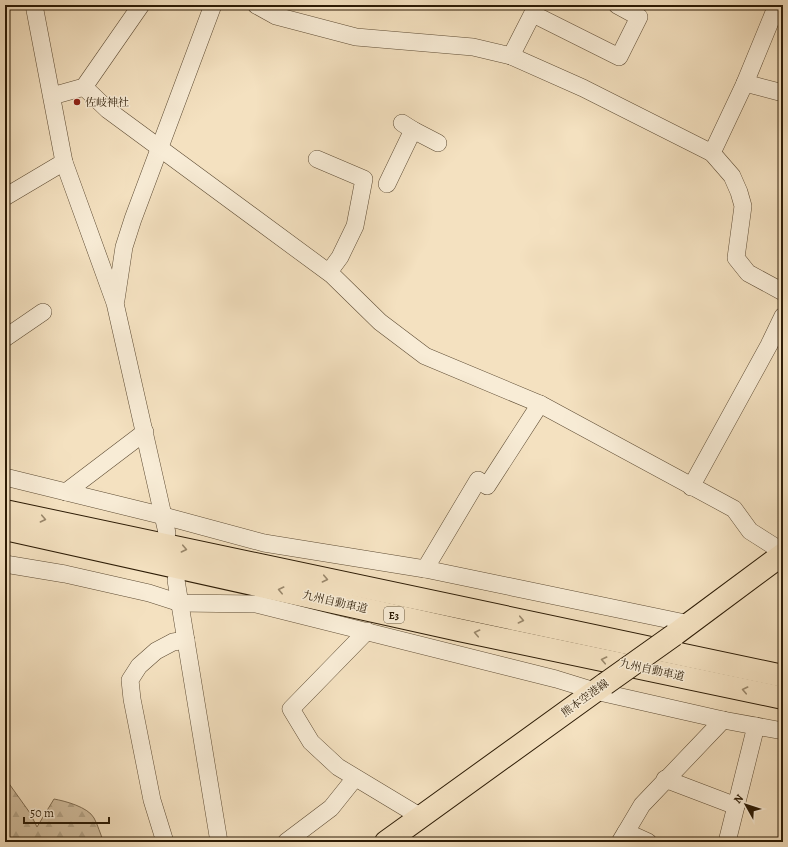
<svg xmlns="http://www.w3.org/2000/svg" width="788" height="847" viewBox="0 0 788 847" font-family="Alegreya,'Noto Serif JP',serif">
	<defs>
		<pattern id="forest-firs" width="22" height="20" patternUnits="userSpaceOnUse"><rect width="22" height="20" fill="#d2bfa0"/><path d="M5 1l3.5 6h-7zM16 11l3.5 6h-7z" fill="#b4a488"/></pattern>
	</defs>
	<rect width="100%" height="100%" fill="#f4e1c0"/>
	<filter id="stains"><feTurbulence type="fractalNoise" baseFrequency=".005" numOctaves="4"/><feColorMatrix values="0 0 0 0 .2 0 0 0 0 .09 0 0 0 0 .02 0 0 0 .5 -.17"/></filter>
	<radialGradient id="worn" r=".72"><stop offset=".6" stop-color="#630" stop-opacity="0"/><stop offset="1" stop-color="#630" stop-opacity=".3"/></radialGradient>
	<path fill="url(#forest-firs)" stroke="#7f6d52" d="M5 778 30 813 37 827 54 799C65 801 88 807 94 818 98 825 100 834 104 842H5Z"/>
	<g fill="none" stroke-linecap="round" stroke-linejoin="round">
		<g stroke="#5e4c34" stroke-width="18">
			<g id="minor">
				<path d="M34 5 64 162 115 303 167 533"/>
				<path d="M256 5 276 16 356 37 473 47 511 56 583 88 712 153 732 176 739 192 743 206 736 258 748 273 783 292"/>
				<path d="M533 14 619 57 639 17 617 5"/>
				<path d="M511 56 537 5"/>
				<path d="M745 83 777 5"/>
				<path d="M84 87 108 110 332 275 380 322 425 356 540 404 734 509 750 531 783 552"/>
				<path d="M52 96 84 87 141 5"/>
				<path d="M402 123 413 130 438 143"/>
				<path d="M712 153 745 83 783 93"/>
				<path d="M317 159 364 179 355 226 340 257 329 272"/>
				<path d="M387 184 413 130"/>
				<path d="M5 197 64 162"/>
				<path d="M116 300 124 247 133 219 213 5"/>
				<path d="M5 338 43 312"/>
				<path d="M5 477 164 516 264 543 425 569 690 624"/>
				<path d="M691 487 769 345 783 316"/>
				<path d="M66 492 145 432"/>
				<path d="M5 564 65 574 149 593 180 603 256 604 556 679 595 691 723 720 783 731"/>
				<path d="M425 569 478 480 487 486 540 404"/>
				<path d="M176 580 219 842"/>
				<path d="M367 631 291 709 311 742 338 767 421 817"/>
				<path d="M665 779 736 806"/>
				<path d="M626 832 642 805 723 720"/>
				<path d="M165 842 152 800 132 699 130 680 139 666 156 651 173 642 186 640"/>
				<path d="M286 842 331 808 355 778"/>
				<path d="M620 842 626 832 648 842"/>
				<path d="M727 842 756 726"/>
			</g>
		</g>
		<g stroke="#2c1b05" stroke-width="24">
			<g id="major">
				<path d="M674 635 783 554"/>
				<path d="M386 842 605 684"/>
			</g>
		</g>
		<g stroke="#2c1b05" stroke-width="24">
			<g id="highway">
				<path d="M5 511 783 676"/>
				<path d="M5 529 459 630 783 698"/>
			</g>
		</g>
		<use href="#minor" stroke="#f8ecd6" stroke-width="17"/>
		<use href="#major" stroke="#f4e1c0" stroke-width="22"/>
		<use href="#highway" stroke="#f4e1c0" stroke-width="22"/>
		<g stroke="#2c1b05" stroke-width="24" stroke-linecap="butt">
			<path id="major-bridge" d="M605 684 674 635"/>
		</g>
		<use href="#major-bridge" stroke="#f4e1c0" stroke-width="22"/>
	</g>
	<defs><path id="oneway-chevron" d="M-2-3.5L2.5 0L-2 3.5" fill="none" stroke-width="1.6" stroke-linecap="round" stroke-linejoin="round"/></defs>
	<g stroke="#9a886c">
		<use href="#oneway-chevron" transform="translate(43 519) rotate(12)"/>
		<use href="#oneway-chevron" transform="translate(184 549) rotate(12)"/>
		<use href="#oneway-chevron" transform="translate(325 579) rotate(12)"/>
		<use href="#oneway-chevron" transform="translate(281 590) rotate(-167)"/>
		<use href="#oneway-chevron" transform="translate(521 620) rotate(12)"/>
		<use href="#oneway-chevron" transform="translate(477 633) rotate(-168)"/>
		<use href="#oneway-chevron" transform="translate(604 660) rotate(-168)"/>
		<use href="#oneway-chevron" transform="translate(745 690) rotate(-168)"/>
	</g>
	<circle fill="#8f2418" stroke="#f8ecd6" stroke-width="1.5" cx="77" cy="102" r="4"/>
	<g text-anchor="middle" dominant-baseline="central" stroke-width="3" stroke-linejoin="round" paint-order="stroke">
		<rect fill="#f8ecd6" stroke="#695a44" stroke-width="1" x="384" y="607" width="20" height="16" rx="3"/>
		<g font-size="10" font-weight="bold" fill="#2c1b05">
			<text x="394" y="615">E3</text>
		</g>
		<g font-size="11" fill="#2c1b05" stroke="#f8ecd6" text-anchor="start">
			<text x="85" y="102">佐岐神社</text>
		</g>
		<g font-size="11" fill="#2c1b05" stroke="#f8ecd6">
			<text transform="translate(335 602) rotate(13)">九州自動車道</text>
			<text transform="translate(652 670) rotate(12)">九州自動車道</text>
			<text transform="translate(585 698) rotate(-36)">熊本空港線</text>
		</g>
	</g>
	<rect width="788" height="847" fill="none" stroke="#f4e1c0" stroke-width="20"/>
	<rect x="6" y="6" width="776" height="835" fill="none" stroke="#2c1b05" stroke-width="2"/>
	<rect x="10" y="10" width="768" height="827" fill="none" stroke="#2c1b05"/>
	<g transform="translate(746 805) rotate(309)" stroke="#f8ecd6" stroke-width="3" paint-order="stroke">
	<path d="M0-3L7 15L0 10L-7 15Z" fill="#2c1b05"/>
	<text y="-6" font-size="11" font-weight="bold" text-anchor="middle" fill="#2c1b05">N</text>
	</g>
	<path d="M24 817v6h85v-6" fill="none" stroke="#2c1b05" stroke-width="2"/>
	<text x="30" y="817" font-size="12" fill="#2c1b05" stroke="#f8ecd6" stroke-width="3" paint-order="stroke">50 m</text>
	<rect width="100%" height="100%" filter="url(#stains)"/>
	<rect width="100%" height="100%" fill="url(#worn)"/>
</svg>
